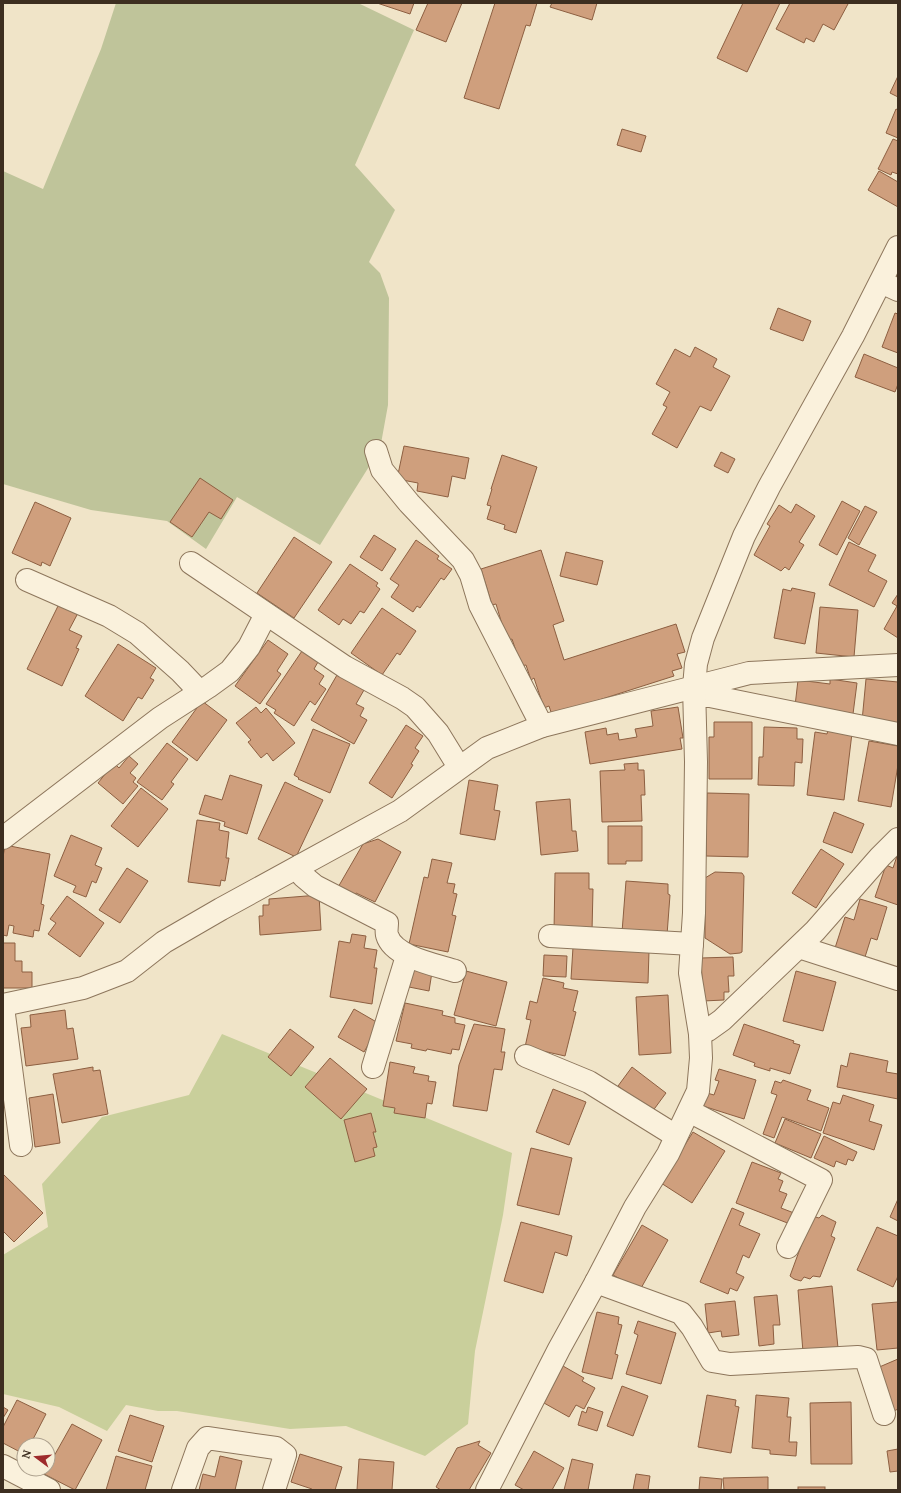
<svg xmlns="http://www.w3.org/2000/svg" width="901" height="1493" viewBox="0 0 901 1493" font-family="Lora,serif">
	<rect width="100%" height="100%" fill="#f0e4c8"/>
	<path fill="#c9cf9b" d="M222 1034 512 1153 503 1215 475 1351 468 1424 425 1456 346 1426 290 1429 177 1411H158L126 1405 107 1431 59 1407 3 1394V1255L48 1227 42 1184 102 1117 189 1095Z"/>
	<path fill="#bfc49a" d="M116 3H358L414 30 355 165 395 210 369 262 380 273 389 298 388 405 380 449 320 545 237 497 206 549 167 521 91 510 3 484V171L43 189 101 49Z"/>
	<g fill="#cf9f7d" stroke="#8d5f41">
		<path d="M377 3H414L410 14Z"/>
		<path d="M428 3H462L446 42 416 30Z"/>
		<path d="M495 3H537L530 26 526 25 499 109 464 98Z"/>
		<path d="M552 3H597L592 20 550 7Z"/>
		<path d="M743 3H780L747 72 717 58Z"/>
		<path d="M790 3H845L848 4 834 30 823 24 814 42 806 38 804 43 776 29Z"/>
		<path d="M898 76V97L890 93Z"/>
		<path d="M896 109 898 110V138L886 133Z"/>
		<path d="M622 129 646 136 641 152 617 145Z"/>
		<path d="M893 139 898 141V174L892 172 891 175 878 169Z"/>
		<path d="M879 171 898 182V207L868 190Z"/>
		<path d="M778 308 811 321 803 341 770 329Z"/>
		<path d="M895 313 898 314V353L882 347Z"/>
		<path d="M695 347 717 359 713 367 730 376 711 411 700 406 677 448 652 434 667 407 663 405 670 392 656 384 675 349 690 357Z"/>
		<path d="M864 354 898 368V384L895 392 855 377Z"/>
		<path d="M404 446 469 458 465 479 452 476 448 497 417 491 418 483 397 479Z"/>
		<path d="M721 452 735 459 728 473 714 466Z"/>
		<path d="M502 455 537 467 516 533 504 529 505 525 487 519 491 506 487 505 492 489H491Z"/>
		<path d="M200 478 233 500 221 519 209 512 192 537 170 522Z"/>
		<path d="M842 501 860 511 837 555 819 545Z"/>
		<path d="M35 502 71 518 50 566 42 562 41 566 12 553Z"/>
		<path d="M796 504 815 516 799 542 804 545 789 570 785 567 781 571 754 555 770 526 767 524 779 505 791 513Z"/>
		<path d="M865 506 877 512 859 545 848 538Z"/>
		<path d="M374 535 396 549 382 571 360 557Z"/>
		<path d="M294 537 332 562 294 618 257 593Z"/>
		<path d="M416 540 439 556 437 559 452 569 444 580 441 578 420 608 417 606 413 612 391 597 399 585 390 579Z"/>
		<path d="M849 542 876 555 868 571 887 581 874 607 829 585Z"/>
		<path d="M541 550 564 621 553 625 564 660 676 624 685 652 677 654 682 668 672 671 674 676 552 715 549 706 544 708 534 678 531 680 526 665 521 666 512 639 507 641 496 604 492 605 481 569Z"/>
		<path d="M566 552 603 561 597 585 560 576Z"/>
		<path d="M350 564 378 583 376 586 380 589 364 613 360 611 351 624 343 619 339 625 318 610Z"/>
		<path d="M792 588 815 593 805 644 774 638 783 589 791 591Z"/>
		<path d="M898 594V638L884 629 897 606 892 603Z"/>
		<path d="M59 604 78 613 69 630 82 636 76 648 79 649 62 686 27 669Z"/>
		<path d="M820 607 858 610 854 657 816 653Z"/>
		<path d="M382 608 416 631 400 655 397 653 382 675 351 653Z"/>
		<path d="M268 640 288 654 277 671 281 674 260 704 235 686Z"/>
		<path d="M118 644 156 668 150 678 154 680 142 699 138 697 123 721 85 696Z"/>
		<path d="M302 651 318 662 314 669 324 676 319 684 326 689 315 705 310 701 294 726 274 713 276 710 266 704Z"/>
		<path d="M337 675 364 690 356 704 364 708 360 716 367 720 354 744 311 720Z"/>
		<path d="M830 679 857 683 853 714 795 706 798 680 830 684Z"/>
		<path d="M866 679 898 682V724L862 721Z"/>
		<path d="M202 701 227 720 197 761 172 742Z"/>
		<path d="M256 707 261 713 266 708 295 743 273 761 267 753 261 758 248 742 251 740 236 723Z"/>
		<path d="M678 707 683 738H680L682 749 590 764 585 732 606 728 607 735 618 733 619 740 637 737 635 729 653 726 651 711Z"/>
		<path d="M714 722H752V779H709V737H714Z"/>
		<path d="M406 725 423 736 415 748 419 751 411 764 413 765 392 798 369 783Z"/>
		<path d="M764 727 797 728V739H803L802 763 795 762 794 786 758 785 759 757H763Z"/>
		<path d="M313 729 350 744 330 793 298 779 299 778 294 775Z"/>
		<path d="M828 730 852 733 844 800 807 795 815 732 827 734Z"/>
		<path d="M869 741 898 746V765L891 807 858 801Z"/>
		<path d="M167 743 188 759 171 782 174 784 162 800 137 782Z"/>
		<path d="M129 756 138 764 130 773 136 778 133 782 138 786 123 804 98 783 114 763 119 768Z"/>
		<path d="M638 763V770H644L645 795H641L642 821 602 822 600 771 625 770 624 764Z"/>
		<path d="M230 775 262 785 247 834 224 826 225 822 199 814 205 795 222 800Z"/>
		<path d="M469 780 498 785 494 810 500 811 495 840 460 834Z"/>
		<path d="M285 782 323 800 296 857 258 839Z"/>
		<path d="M141 788 168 809 138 847 111 826Z"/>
		<path d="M707 793 749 794 748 857 706 856Z"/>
		<path d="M570 799 572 831H576L578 851 541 855 536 802Z"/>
		<path d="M834 812 864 824 852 853 823 842Z"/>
		<path d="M197 820 220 823 219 830 229 832 226 858H229L225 881 221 880 220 886 188 882Z"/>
		<path d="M608 826H642V861H626V864H608Z"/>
		<path d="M71 835 102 848 95 865 102 868 96 883 92 881 86 897 73 892 76 886 54 876Z"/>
		<path d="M378 839 401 852 375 902 356 893 352 897 337 889 363 844Z"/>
		<path d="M5 845 50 854 41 904 44 905 39 931 34 930 33 937 13 933 14 926 9 925 7 936 3 935V857Z"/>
		<path d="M821 849 844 864 816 908 792 893Z"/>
		<path d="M897 856 898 857V905L875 897 886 865 893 868Z"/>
		<path d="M432 859 452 863 447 883 455 884 453 893 457 894 452 915 456 916 448 952 409 944 424 877 428 878Z"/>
		<path d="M127 868 148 881 120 923 99 910Z"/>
		<path d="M715 872 742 873 744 876 742 952 740 953 730 954 705 938V878Z"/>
		<path d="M555 873H589V889H593L592 931H554Z"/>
		<path d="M626 881 668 884V894L670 895 667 935 622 932Z"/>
		<path d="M319 895 321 930 260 935 259 916H263V905H269V899Z"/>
		<path d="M67 896 104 923 80 957 48 934 56 923 50 919Z"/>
		<path d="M860 899 887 907 877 940 871 938 865 957 835 948 845 917 854 920Z"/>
		<path d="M352 934 366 936 364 948 377 950 374 968H377L372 1004 330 997 339 941 350 943Z"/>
		<path d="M3 943H15V961H22V972H32V988H3Z"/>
		<path d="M573 947 649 951 648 983 571 979Z"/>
		<path d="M544 955 567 956 566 977 543 976Z"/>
		<path d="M733 957 734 976H728L729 992H724V1000L703 1001 701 958Z"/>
		<path d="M412 968 432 972 429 991 409 987Z"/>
		<path d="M466 971 507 982 496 1026 454 1015Z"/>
		<path d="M796 971 836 982 823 1031 783 1021Z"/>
		<path d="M543 978 564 983 563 988 578 991 573 1011 576 1012 565 1056 525 1047 531 1020 526 1019 530 1001 537 1003Z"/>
		<path d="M668 995 671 1053 639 1055 636 997Z"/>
		<path d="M405 1003 443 1011 442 1015 455 1018V1023L465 1025 459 1050 452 1049 451 1054 427 1049 426 1051 411 1048 412 1044 396 1041Z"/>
		<path d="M354 1009 380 1024 364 1052 338 1037Z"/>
		<path d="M65 1010 67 1029 73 1028 78 1059 26 1066 21 1028 31 1027 30 1015Z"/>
		<path d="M474 1024 505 1029 501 1052H505L502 1070 494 1069 487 1111 453 1106 459 1065Z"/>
		<path d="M744 1024 794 1041 793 1043 800 1045 790 1074 770 1068V1071L754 1066 755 1063 733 1055Z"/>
		<path d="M290 1029 314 1047 291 1076 268 1057Z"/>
		<path d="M850 1053 888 1061 886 1072 898 1074V1099L837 1087 841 1065 847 1067Z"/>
		<path d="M330 1058 367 1089 341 1119 305 1087Z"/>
		<path d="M390 1062 415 1067 413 1073 429 1076 428 1081 436 1082 432 1104 427 1103 425 1118 394 1113 395 1108 383 1106Z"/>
		<path d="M93 1067V1071L100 1070 108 1114 62 1123 53 1074Z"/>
		<path d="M632 1067 666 1093 652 1112 618 1086Z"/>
		<path d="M719 1069 756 1080 744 1119 703 1106 707 1093 714 1095 719 1081 715 1080Z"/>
		<path d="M783 1080 811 1090 807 1100 829 1108 821 1131 782 1117 774 1138 763 1134 777 1095 771 1093 775 1081 781 1083Z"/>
		<path d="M553 1089 586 1102 569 1145 536 1132Z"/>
		<path d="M53 1094 60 1143 35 1147 29 1098Z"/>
		<path d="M843 1095 874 1105 869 1121 882 1125 874 1150 823 1133 833 1102 840 1104Z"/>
		<path d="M371 1113 376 1132H373L377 1147 373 1148 375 1156 355 1162 344 1120Z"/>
		<path d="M785 1119 821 1134 811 1158 775 1143Z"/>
		<path d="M693 1132 725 1151 692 1203 661 1183Z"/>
		<path d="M824 1136 857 1152 853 1161 848 1159 846 1165 836 1161 834 1167 814 1158Z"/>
		<path d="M531 1148 572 1158 559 1215 517 1205Z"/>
		<path d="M752 1162 781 1173 778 1179 783 1181 779 1191 787 1194 781 1208 794 1213 790 1224 736 1203Z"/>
		<path d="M3 1174 43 1213 14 1242 3 1231Z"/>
		<path d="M898 1199V1221L890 1217Z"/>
		<path d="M732 1208 744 1213 739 1225 760 1234 749 1258 743 1255 736 1273 744 1277 737 1291 730 1288 728 1294 700 1282Z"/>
		<path d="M822 1215 836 1222 831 1236 835 1238 820 1277 813 1276 810 1279 804 1277 801 1281 794 1279 790 1276 812 1216 819 1218Z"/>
		<path d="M521 1222 572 1236 567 1256 555 1252 543 1293 504 1281Z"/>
		<path d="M642 1225 668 1240 640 1290 613 1275Z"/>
		<path d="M877 1227 898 1236V1276L893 1287 857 1270Z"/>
		<path d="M832 1286 838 1348 803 1352 798 1290Z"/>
		<path d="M777 1295 780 1325H773L774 1344 759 1346 754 1297Z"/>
		<path d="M735 1301 739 1335 722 1337 721 1331 708 1333 705 1304Z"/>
		<path d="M898 1302V1348L877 1350 872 1304Z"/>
		<path d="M597 1312 619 1317 618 1324 622 1325 615 1354 618 1355 612 1379 582 1372Z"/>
		<path d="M638 1321 676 1333 661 1384 626 1374 638 1335 634 1333Z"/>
		<path d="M898 1359V1409L894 1411 877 1368Z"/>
		<path d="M563 1366 584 1378 582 1381 595 1388 584 1409 576 1405 569 1417 544 1403Z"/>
		<path d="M622 1386 648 1396 633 1436 607 1426Z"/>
		<path d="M707 1395 736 1400 735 1406 739 1407 731 1453 698 1447Z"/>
		<path d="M756 1395 789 1398 787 1417H791L789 1442H797L796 1456 770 1454V1450L752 1448Z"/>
		<path d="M17 1400 46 1414 30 1445H24V1454L3 1443V1427Z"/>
		<path d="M851 1402 852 1464H811L810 1403Z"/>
		<path d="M3 1407 8 1410 3 1418Z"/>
		<path d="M588 1407 603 1412 597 1431 578 1425 582 1411 586 1413Z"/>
		<path d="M130 1415 164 1426 152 1462 118 1451Z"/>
		<path d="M72 1424 102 1440 75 1490 44 1474Z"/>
		<path d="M480 1441 478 1445 491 1453 469 1490H441L436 1487 457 1448Z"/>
		<path d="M898 1449V1471L890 1472 887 1451Z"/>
		<path d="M534 1451 564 1468 552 1490H524L515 1485Z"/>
		<path d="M300 1454 342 1467 335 1490H311L312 1489 291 1482Z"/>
		<path d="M116 1456 152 1466 145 1490H106Z"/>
		<path d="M220 1456 242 1461 235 1490H199L203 1474 215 1477Z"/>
		<path d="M359 1459 394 1462 392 1490H357Z"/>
		<path d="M572 1459 593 1464 588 1490H564Z"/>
		<path d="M636 1474 650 1476 648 1490H633Z"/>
		<path d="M700 1477 722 1479 721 1490H699Z"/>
		<path d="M768 1477V1490H724L723 1478Z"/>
		<rect x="798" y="1487" width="27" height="3"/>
	</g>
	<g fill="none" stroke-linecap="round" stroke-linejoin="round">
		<g stroke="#8d765c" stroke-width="24">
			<g id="minor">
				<path d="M881 282 898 290"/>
				<path d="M376 451 382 470 409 503 463 560 471 575 480 605 542 726"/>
				<path d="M191 563 345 667 402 698 415 707 438 733 459 767"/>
				<path d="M27 580 109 616 137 633 180 671 200 692"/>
				<path d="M694 696H710L898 734"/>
				<path d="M3 838 160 718 208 687 230 671 249 647 266 614"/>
				<path d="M300 866 303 876 315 886 387 923C387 926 386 932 387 935 393 957 436 965 455 971"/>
				<path d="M550 936 692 944"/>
				<path d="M799 947 898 979"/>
				<path d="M3 1005 83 988 127 971 164 942 221 909 400 811 487 748 542 726 749 673 898 665"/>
				<path d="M3 1007 21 1145"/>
				<path d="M700 1034 708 1030 722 1020 815 931 880 857 898 839"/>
				<path d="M526 1056 589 1082 676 1136"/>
				<path d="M373 1067 407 956"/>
				<path d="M689 1111 821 1180 788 1247"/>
				<path d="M596 1282 681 1313 692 1327 712 1361 730 1364 858 1357 866 1359 884 1414"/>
				<path d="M3 1466 49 1490"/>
				<path d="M183 1490 198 1448 207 1438 276 1448 285 1455 274 1490"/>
				<path d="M487 1490 559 1349 596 1282 635 1207 668 1154 698 1091 701 1058 700 1034 690 973 694 913 696 762 694 687 696 664 703 638 744 536 769 487 853 336 898 247"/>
			</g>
		</g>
		<use href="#minor" stroke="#faf1dc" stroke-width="22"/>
	</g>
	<rect width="901" height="1493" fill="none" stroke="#3d2e20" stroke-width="8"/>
	<g transform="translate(36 1457) rotate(286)"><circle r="19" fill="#f7eed8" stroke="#ada18e"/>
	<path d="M0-3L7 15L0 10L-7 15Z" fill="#9e2a2b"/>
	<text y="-6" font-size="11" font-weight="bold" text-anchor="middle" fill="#3d2e20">N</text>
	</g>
</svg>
